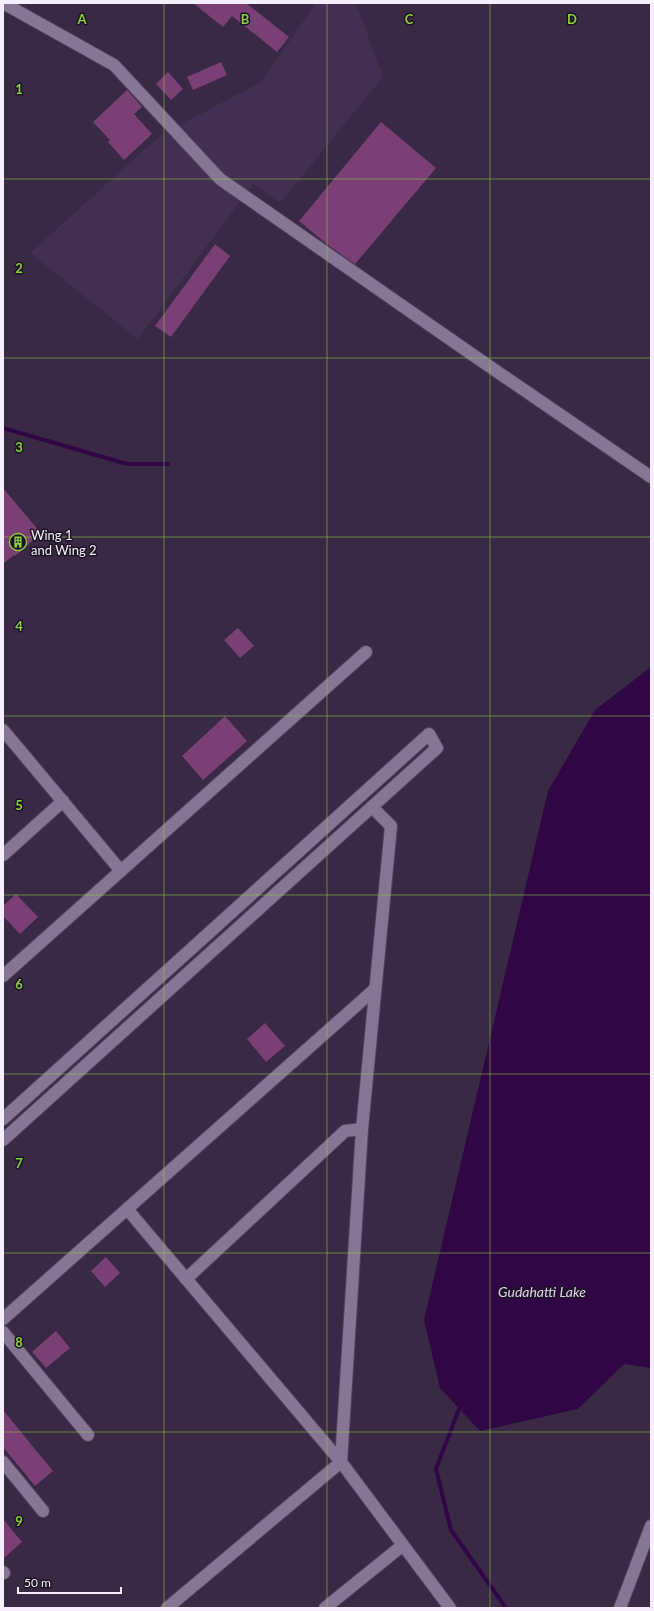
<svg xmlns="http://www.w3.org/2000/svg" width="654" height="1611" viewBox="0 0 654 1611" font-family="Lato,sans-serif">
	<rect width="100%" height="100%" fill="#392945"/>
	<path fill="#432f51" d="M316 3H356L383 77 280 203 253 184 138 339 30 253 162 134 261 82Z"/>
	<path fill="#300645" d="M651 667V1368L624 1364 578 1409 480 1431 440 1388 424 1320 548 791 595 710Z"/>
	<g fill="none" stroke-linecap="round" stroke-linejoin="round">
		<g stroke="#300645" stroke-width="4">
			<path d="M3 428 127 464H168"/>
			<path d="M459 1409 436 1469 451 1530 506 1608"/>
		</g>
	</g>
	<g fill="#7a3f75">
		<path d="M193 3H246L289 37 277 52 232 16 223 27Z"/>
		<path d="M221 62 227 75 193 90 187 77Z"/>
		<path d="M168 72 183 89 171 100 156 84Z"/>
		<path d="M127 90 142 107 134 114 152 134 124 160 108 142 110 140 93 122Z"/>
		<path d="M381 122 436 168 355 264 328 245 299 221Z"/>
		<path d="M215 244 230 256 171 337 155 326Z"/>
		<path d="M3 488 39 531 38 532 40 534 22 550 15 556 14 555 3 564Z"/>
		<path d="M238 628 254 646 240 658 224 640Z"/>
		<path d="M225 716 247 741 203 780 182 756Z"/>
		<path d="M16 894 38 917 20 934 3 916V906Z"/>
		<path d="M265 1023 285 1046 266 1062 247 1039Z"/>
		<path d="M106 1257 120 1273 105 1287 91 1271Z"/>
		<path d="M56 1331 70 1348 46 1368 32 1352Z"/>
		<path d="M3 1410 53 1471 35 1486 3 1447Z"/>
		<path d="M3 1519 22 1542 3 1559Z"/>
	</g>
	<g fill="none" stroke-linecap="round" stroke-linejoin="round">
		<g stroke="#53455d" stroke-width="14">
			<g id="street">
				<path d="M3 3 114 65 220 179 470 353 651 477"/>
				<path d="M3 730 121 871"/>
				<path d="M3 855 63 801"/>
				<path d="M3 976 366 652"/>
				<path d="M127 1209 341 1462 450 1608"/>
				<path d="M186 1279 345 1131 362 1129"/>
				<path d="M3 1319 375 989"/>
				<path d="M3 1332 88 1435"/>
				<path d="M3 1462 43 1511"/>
				<path d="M3 1572 4 1573"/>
				<path d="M167 1608 341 1462 362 1129 391 826 372 807"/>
				<path d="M325 1608 403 1545"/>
				<path d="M620 1608 651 1526"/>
			</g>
		</g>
		<g stroke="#53455d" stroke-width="14">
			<path id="secondary" d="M3 1119 429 734 437 748 3 1140"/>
		</g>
		<use href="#street" stroke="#877595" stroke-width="12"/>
		<use href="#secondary" stroke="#877595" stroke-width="12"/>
	</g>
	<path fill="none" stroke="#8fcd41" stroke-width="1" stroke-opacity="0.55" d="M164 3V1608M327 3V1608M490 3V1608M3 179H651M3 358H651M3 537H651M3 716H651M3 895H651M3 1074H651M3 1253H651M3 1432H651"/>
	<defs>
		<g id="building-ring" transform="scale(0.9)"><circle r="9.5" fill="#1c1522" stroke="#8fcd41" stroke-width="1.5"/><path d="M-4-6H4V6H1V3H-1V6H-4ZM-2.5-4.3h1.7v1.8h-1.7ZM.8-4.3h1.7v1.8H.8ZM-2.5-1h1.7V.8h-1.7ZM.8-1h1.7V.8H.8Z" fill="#8fcd41"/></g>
	</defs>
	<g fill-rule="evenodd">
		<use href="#building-ring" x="18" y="542"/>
	</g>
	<g text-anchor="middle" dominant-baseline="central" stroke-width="3" stroke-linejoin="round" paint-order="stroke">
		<g font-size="13" fill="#f6eefd" stroke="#1c1522" text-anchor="start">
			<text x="31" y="535">Wing 1<tspan x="31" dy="15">and Wing 2</tspan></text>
		</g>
		<g font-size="14" font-style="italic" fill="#e2cdf3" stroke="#1c1522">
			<text x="542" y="1291">Gudahatti Lake</text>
		</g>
	</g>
	<g font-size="13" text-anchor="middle" font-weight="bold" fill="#8fcd41" stroke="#1c1522" stroke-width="3" stroke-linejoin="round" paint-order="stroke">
		<text x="82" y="24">A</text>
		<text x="245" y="24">B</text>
		<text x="409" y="24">C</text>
		<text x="572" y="24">D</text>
		<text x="19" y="94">1</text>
		<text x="19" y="273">2</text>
		<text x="19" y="452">3</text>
		<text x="19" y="631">4</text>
		<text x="19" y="810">5</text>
		<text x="19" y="989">6</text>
		<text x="19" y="1168">7</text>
		<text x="19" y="1347">8</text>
		<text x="19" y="1526">9</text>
	</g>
	<rect width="654" height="1611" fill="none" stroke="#f6eefd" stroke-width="8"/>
	<path d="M18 1587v6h103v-6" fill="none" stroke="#f6eefd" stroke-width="2"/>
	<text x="24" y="1587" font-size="12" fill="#f6eefd" stroke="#1c1522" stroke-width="3" paint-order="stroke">50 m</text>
</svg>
